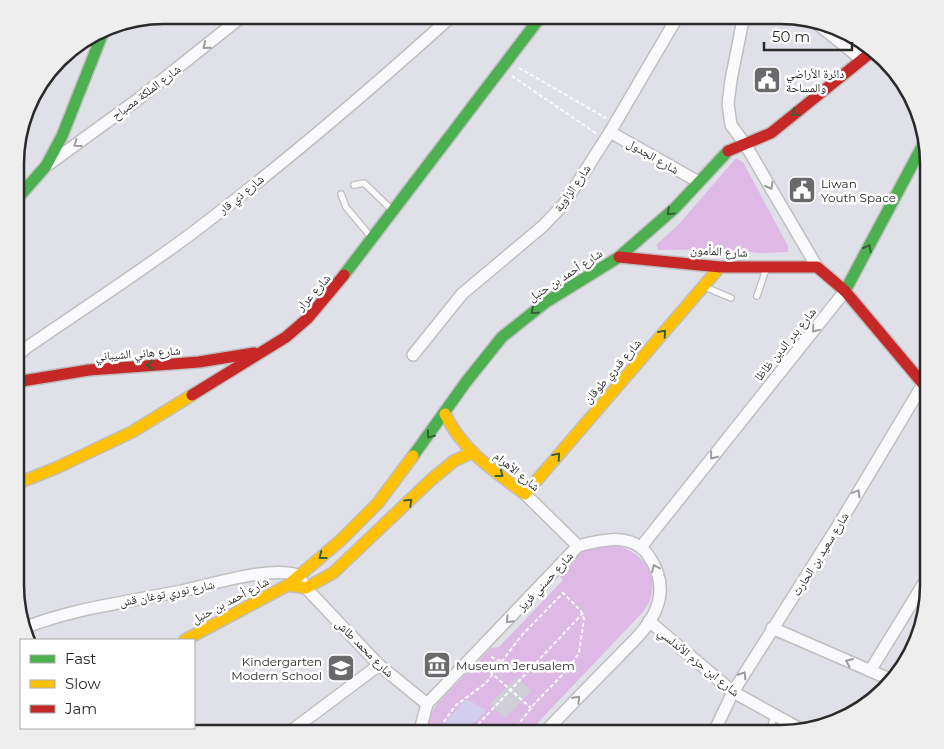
<svg xmlns="http://www.w3.org/2000/svg" width="944" height="749" viewBox="0 0 944 749" font-family="Montserrat,'Noto Naskh Arabic',sans-serif">
	<rect width="100%" height="100%" fill="#e0e1e8"/>
	<g fill="#dfb9e5">
		<path d="M736 158 743 162 788 246V252L760 253 721 249 659 250 656 245 679 224Z"/>
		<path d="M609 544C645 549 666 581 643 612L527 734H425L429 717 437 704 491 648 499 647 563 580 559 575 564 570 566 571 571 561 582 551Z"/>
	</g>
	<path fill="#d2ceed" d="M466 699 486 710 464 734H441L445 723Z"/>
	<path fill="#cfcfd7" d="M517 677 531 691 505 718 490 704Z"/>
	<g fill="none" stroke-linecap="round" stroke-linejoin="round">
		<g stroke="#bfbfc0" stroke-width="8">
			<g id="lane">
				<path d="M354 185 364 183 392 210"/>
				<path d="M341 194 346 207 371 237"/>
				<path d="M705 287 731 298"/>
				<path d="M757 296 766 269"/>
				<path d="M767 734 775 716"/>
			</g>
		</g>
		<g stroke="#bfbfc0" stroke-width="14">
			<g id="street">
				<path d="M744 15 731 80 728 104 731 125 745 144 817 267"/>
				<path d="M814 21 861 59"/>
				<path d="M610 132 697 181"/>
				<path d="M49 164 137 100 244 15"/>
				<path d="M413 355 462 294 543 226 564 204 610 132 678 16"/>
				<path d="M16 357 26 348C81 310 137 274 191 234 282 165 369 91 453 15"/>
				<path d="M525 494 578 546"/>
				<path d="M641 547 845 291"/>
				<path d="M649 621 733 692 802 730"/>
				<path d="M24 628C73 608 129 602 181 591 209 585 267 567 294 574 300 576 303 583 306 588L379 665 427 704"/>
				<path d="M772 628 894 681"/>
				<path d="M870 671 929 575"/>
				<path d="M287 734 379 665"/>
				<path d="M419 734 427 704 578 546C601 540 632 532 648 555 660 572 664 590 656 609 649 628 631 643 618 657 593 682 568 708 543 734"/>
				<path d="M713 734 733 692 841 521 929 374"/>
			</g>
		</g>
		<g stroke="#bfbfc0" stroke-width="14">
			<g id="fast">
				<path d="M16 200 46 166 62 136 104 30"/>
				<path d="M344 275 542 15"/>
				<path d="M845 291 925 141"/>
				<path d="M413 456 466 382 502 337 546 302 619 257 675 208 728 151"/>
			</g>
		</g>
		<g stroke="#bfbfc0" stroke-width="14">
			<g id="slow">
				<path d="M445 414C462 450 494 471 525 494L720 267"/>
				<path d="M16 484 56 468 132 432 192 395"/>
				<path d="M288 585 306 588 333 573 432 479 454 461 473 452"/>
				<path d="M185 640 288 585 340 541 378 503 413 456"/>
			</g>
		</g>
		<g stroke="#bfbfc0" stroke-width="14">
			<g id="jam">
				<path d="M728 151 771 133 874 50"/>
				<path d="M619 257 720 267H817L845 291 929 391"/>
				<path d="M16 382 89 370 199 362 254 353"/>
				<path d="M192 395 286 337 308 318 344 275"/>
			</g>
		</g>
		<g stroke="#fafafc" stroke-width="2" stroke-dasharray="4 2.5" stroke-linecap="butt">
			<path d="M519 68 606 118"/>
			<path d="M512 76 597 134"/>
			<path d="M491 657 501 661"/>
			<path d="M480 663 531 708"/>
			<path d="M476 726 485 734"/>
			<path d="M439 734 443 723 455 706 486 683 521 636 563 593 581 611 584 619 579 653 568 669 535 703 511 734"/>
			<path d="M469 734 583 613"/>
		</g>
		<use href="#lane" stroke="#fafafc" stroke-width="5.5"/>
		<use href="#street" stroke="#fafafc" stroke-width="11"/>
		<use href="#fast" stroke="#4caf50" stroke-width="11"/>
		<use href="#slow" stroke="#ffc107" stroke-width="11"/>
		<use href="#jam" stroke="#c62828" stroke-width="11"/>
	</g>
	<defs><path id="oneway-chevron" d="M-2-3.5L2.5 0L-2 3.5" fill="none" stroke-width="1.6" stroke-linecap="round" stroke-linejoin="round" transform="scale(1.25)"/></defs>
	<g stroke="#9c9c9e">
		<use href="#oneway-chevron" transform="translate(206 46) rotate(141)"/>
		<use href="#oneway-chevron" transform="translate(77 144) rotate(144)"/>
		<use href="#oneway-chevron" transform="translate(770 186) rotate(60)"/>
		<use href="#oneway-chevron" transform="translate(815 329) rotate(129)"/>
		<use href="#oneway-chevron" transform="translate(713 456) rotate(129)"/>
		<use href="#oneway-chevron" transform="translate(857 493) rotate(-59)"/>
		<use href="#oneway-chevron" transform="translate(655 568) rotate(-115)"/>
		<use href="#oneway-chevron" transform="translate(509 620) rotate(134)"/>
		<use href="#oneway-chevron" transform="translate(849 662) rotate(-156)"/>
		<use href="#oneway-chevron" transform="translate(743 675) rotate(-58)"/>
		<use href="#oneway-chevron" transform="translate(577 699) rotate(-46)"/>
	</g>
	<g stroke="#385f39">
		<use href="#oneway-chevron" transform="translate(795 113) rotate(141)"/>
		<use href="#oneway-chevron" transform="translate(670 212) rotate(137)"/>
		<use href="#oneway-chevron" transform="translate(868 248) rotate(-62)"/>
		<use href="#oneway-chevron" transform="translate(534 311) rotate(140)"/>
		<use href="#oneway-chevron" transform="translate(663 333) rotate(-49)"/>
		<use href="#oneway-chevron" transform="translate(150 365) rotate(177)"/>
		<use href="#oneway-chevron" transform="translate(430 435) rotate(127)"/>
		<use href="#oneway-chevron" transform="translate(557 456) rotate(-50)"/>
		<use href="#oneway-chevron" transform="translate(500 474) rotate(38)"/>
		<use href="#oneway-chevron" transform="translate(409 502) rotate(-44)"/>
		<use href="#oneway-chevron" transform="translate(322 556) rotate(142)"/>
	</g>
	<defs>
		<g id="civic-square" transform="scale(1.4375)"><rect x="-9" y="-9" width="18" height="18" rx="4" fill="#6a6a6c" stroke="#fff"/><path d="M-.6-6.5H3V-4.5H.6V-3L4-1V1h2V6H-6V1h2V-1L-.6-3ZM-1.2 2.5V6h2.4V2.5Z" fill="#fff"/></g>
		<g id="museum-square" transform="scale(1.4375)"><rect x="-9" y="-9" width="18" height="18" rx="4" fill="#6a6a6c" stroke="#fff"/><path d="M0-6L6-3V-2H-6V-3ZM-5-1h2V3h-2ZM-1-1h2V3h-2ZM3-1h2V3H3ZM-6 4H6V6H-6Z" fill="#fff"/></g>
		<g id="school-square" transform="scale(1.4375)"><rect x="-9" y="-9" width="18" height="18" rx="4" fill="#6a6a6c" stroke="#fff"/><path d="M0-5L7-2L0 1L-7-2ZM-4 1L0 2.5L4 1V4Q0 6-4 4Z" fill="#fff"/></g>
	</defs>
	<g fill-rule="evenodd">
		<use href="#civic-square" x="767" y="80"/>
		<use href="#civic-square" x="802" y="190"/>
		<use href="#museum-square" x="437" y="665"/>
		<use href="#school-square" x="341" y="668"/>
	</g>
	<g text-anchor="middle" dominant-baseline="central" stroke-width="5" stroke-linejoin="round" paint-order="stroke">
		<g font-size="12" fill="#2a2a2a" stroke="#fff" text-anchor="start">
			<text x="786" y="73">دائرة الأراضي<tspan x="786" dy="14">والمساحة</tspan></text>
			<text x="821" y="183">Liwan<tspan x="821" dy="14">Youth Space</tspan></text>
			<text x="322" y="661" text-anchor="end">Kindergarten<tspan x="322" dy="14">Modern School</tspan></text>
			<text x="456" y="665">Museum Jerusalem</text>
		</g>
		<g font-size="12" fill="#2a2a2a" stroke="#fff">
			<text transform="translate(146 92) rotate(-37)">شارع الملكة مصباح</text>
			<text transform="translate(653 156) rotate(30)">شارع الجدول</text>
			<text transform="translate(572 188) rotate(-55)">شارع الزاوية</text>
			<text transform="translate(241 194) rotate(-39)">شارع ذي قار</text>
			<text transform="translate(719 251) rotate(3)">شارع المأمون</text>
			<text transform="translate(565 275) rotate(-33)">شارع أحمد بن حنبل</text>
			<text transform="translate(313 292) rotate(-48)">شارع عرار</text>
			<text transform="translate(785 344) rotate(-51)">شارع بدر الدين ظاظا</text>
			<text transform="translate(138 353) rotate(-4)">شارع هاني الشيباني</text>
			<text transform="translate(612 371) rotate(-49)">شارع قدري طوقان</text>
			<text transform="translate(517 471) rotate(39)">شارع الأهرام</text>
			<text transform="translate(820 554) rotate(-58)">شارع سعيد بن الحارث</text>
			<text transform="translate(545 581) rotate(-47)">شارع حسني فريز</text>
			<text transform="translate(167 593) rotate(-11)">شارع نوري توغان قش</text>
			<text transform="translate(230 600) rotate(-28)">شارع أحمد بن حنبل</text>
			<text transform="translate(365 648) rotate(45)">شارع محمد طاش</text>
			<text transform="translate(699 662) rotate(39)">شارع ابن حزم الأندلسي</text>
		</g>
	</g>
	<path d="M0 0H944V749H0ZM164 24H780A140 140 0 0 1 920 164V585A140 140 0 0 1 780 725H164A140 140 0 0 1 24 585V164A140 140 0 0 1 164 24Z" fill="#eee" fill-rule="evenodd"/>
	<path fill="none" stroke="#2a2a2a" stroke-width="2.5" d="M164 24H780A140 140 0 0 1 920 164V585A140 140 0 0 1 780 725H164A140 140 0 0 1 24 585V164A140 140 0 0 1 164 24Z"/>
	<rect x="20" y="639" width="175" height="90" fill="#ffffff" stroke="#aaaaaa"/>
	<rect x="30" y="655" width="25" height="8" fill="#4caf50" stroke="#aaaaaa"/>
	<text x="65" y="664" font-size="15" fill="#2a2a2a">Fast</text>
	<rect x="30" y="680" width="25" height="8" fill="#ffc107" stroke="#aaaaaa"/>
	<text x="65" y="689" font-size="15" fill="#2a2a2a">Slow</text>
	<rect x="30" y="705" width="25" height="8" fill="#c62828" stroke="#aaaaaa"/>
	<text x="65" y="714" font-size="15" fill="#2a2a2a">Jam</text>
	<path d="M764 42v8h88v-8" fill="none" stroke="#2a2a2a" stroke-width="2.5"/>
	<text x="772" y="42" font-size="15" fill="#2a2a2a" stroke="#ffffff" stroke-width="4" paint-order="stroke">50 m</text>
</svg>
